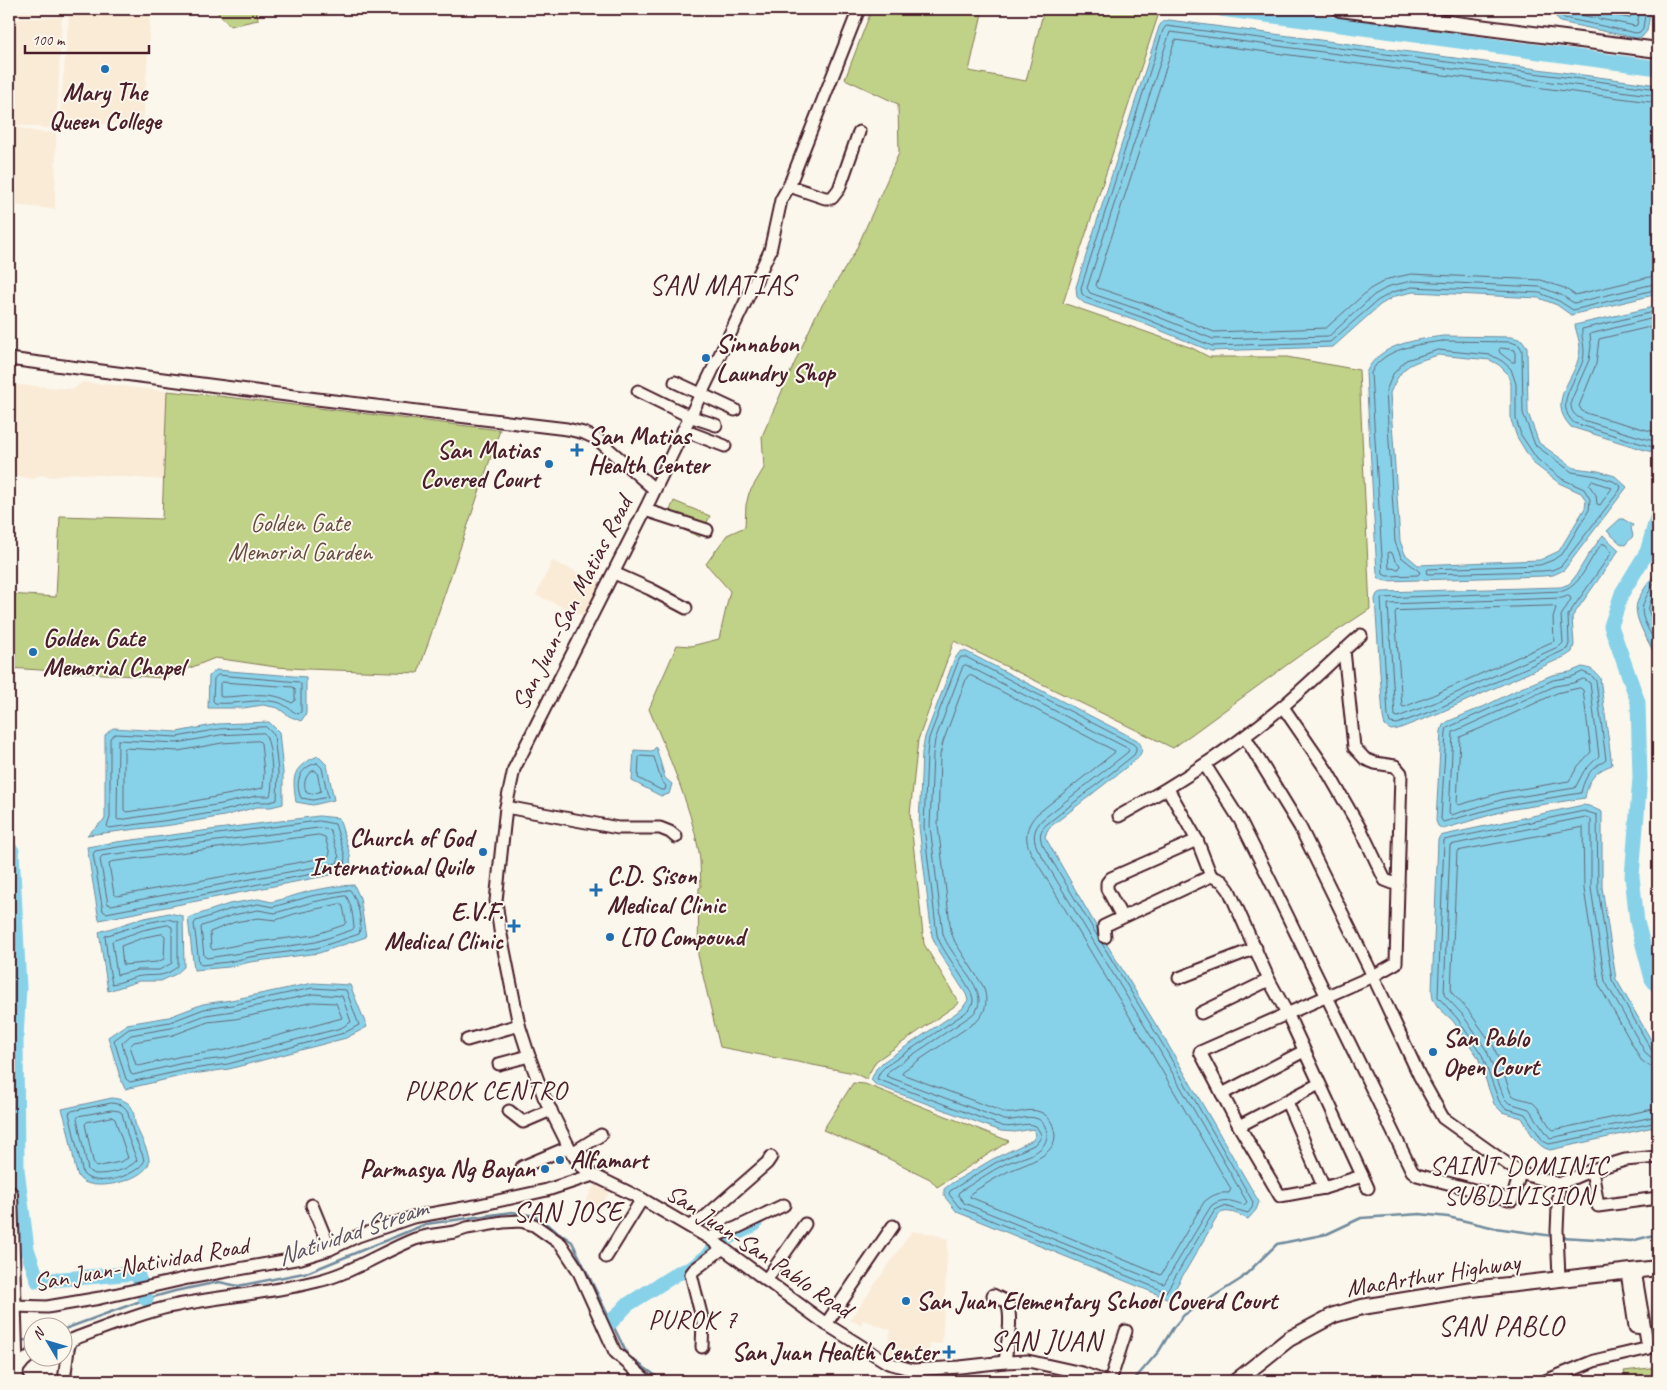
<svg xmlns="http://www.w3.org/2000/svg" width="1667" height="1390" viewBox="0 0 1667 1390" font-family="Caveat,sans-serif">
	<rect width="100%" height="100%" fill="#fbf7ec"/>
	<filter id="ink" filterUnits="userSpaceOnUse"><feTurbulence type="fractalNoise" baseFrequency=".02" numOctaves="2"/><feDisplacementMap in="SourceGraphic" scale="10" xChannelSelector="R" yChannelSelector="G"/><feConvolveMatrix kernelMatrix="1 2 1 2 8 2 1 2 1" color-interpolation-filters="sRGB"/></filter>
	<g filter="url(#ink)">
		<g fill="#faebd7">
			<path d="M9 9H151L143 123 59 125 69 15H9Z"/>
			<path d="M62 17 56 129 9 124V19Z"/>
			<path d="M9 125 36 132 56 133 55 209 9 205Z"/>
			<path d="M82 382 167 391 164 480 72 473 53 477 40 475 34 479 9 475V384L74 389Z"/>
			<path d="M552 561 601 582 585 617 536 595Z"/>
			<path d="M596 1182 611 1189 597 1214 583 1207Z"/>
			<path d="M912 1231 933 1234 948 1239 942 1344 930 1343 928 1364 884 1355 891 1330 863 1320 861 1325 850 1320Z"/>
		</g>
		<g fill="#c0d287" stroke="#857859">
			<path d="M214 9H257L258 20 230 26Z"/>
			<path d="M872 9H983L969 71 1026 81 1044 9H1135L1159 13 1063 303 1192 348 1209 357H1287L1359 370 1370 609 1299 656 1173 748 954 641 918 740 910 814 924 944 959 1003 876 1061 866 1079 854 1073 720 1047 698 955 699 888 701 887C700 876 701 864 699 852 690 803 668 755 649 709L677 645 691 646 719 639 730 591 706 564 727 535 745 527 746 505 749 493 764 468 762 436 816 315 855 252 899 153 898 104 845 79Z"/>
			<path d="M167 391 219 396 500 430 418 673 307 669 276 667 215 658 165 678 9 668V594L56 597 60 516 162 519Z"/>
			<path d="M674 501 710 516 700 537 665 522Z"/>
			<path d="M853 1083 865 1084 1009 1141 937 1187 930 1179 879 1154 823 1130Z"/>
			<path d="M1658 1367V1381H1627L1624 1371Z"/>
		</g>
		<g fill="#88d2e9" stroke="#6f8a9d" fill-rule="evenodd">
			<path d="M1557 9H1651L1647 31 1642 37 1636 38 1560 22 1556 17Z"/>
			<path d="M1169 20 1658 85V294L1571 315 1557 305 1539 298 1413 292 1395 296 1380 305 1333 347 1211 351 1142 323 1084 303 1077 297 1076 287 1159 27 1162 22Z"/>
			<path d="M1658 306V452L1648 451 1571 427C1544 398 1579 379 1580 348 1580 341 1576 332 1575 325Z"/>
			<path d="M1443 336 1512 337 1522 340 1527 347 1528 413 1539 443 1574 468 1598 471 1615 476 1627 487 1564 570 1553 575 1543 576 1386 581 1379 579 1377 573 1366 373C1378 344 1415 340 1443 336ZM1438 355 1490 360 1499 365 1507 373 1511 384V420L1517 437 1533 463 1559 483 1581 493 1586 500 1585 508 1559 551 1540 560 1418 565 1405 554 1400 541 1390 393C1403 363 1410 364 1438 355Z"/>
			<path d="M1620 519H1623L1633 525 1631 528 1633 536 1625 545 1620 543 1607 531Z"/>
			<path d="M1603 535 1619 550 1572 617 1574 645 1572 652 1566 656 1439 713 1398 729 1391 730 1385 726 1383 717 1375 599 1377 594 1382 592 1561 587 1569 584 1575 577 1587 557Z"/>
			<path d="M1658 569V663C1653 646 1632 620 1637 603 1641 591 1651 580 1658 569Z"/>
			<path d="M962 651 967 652 1137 740C1143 746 1143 751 1138 758L1050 827 1047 831 1045 837 1103 938 1167 1043 1259 1202 1256 1210 1248 1219C1239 1215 1228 1208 1219 1214L1169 1299 957 1212 944 1196V1189L952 1183 993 1159 1033 1140 1036 1134 1033 1129 1015 1132 1001 1131 876 1085 871 1080 876 1069 883 1062 962 1009 968 1000 966 994 939 952 932 936 919 827 922 753 925 737 954 660 959 653Z"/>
			<path d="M1582 667C1591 668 1595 671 1600 678L1612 765C1595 771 1588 780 1585 798L1507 810 1443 829 1438 826 1436 821 1441 731 1443 725 1449 721 1485 706 1521 688 1552 675 1570 672Z"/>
			<path d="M216 670 306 677V714L301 721 289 716 278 708 263 705 243 708H208L209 676Z"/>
			<path d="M269 722 279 732 283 772V804L271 807H257L224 816 171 825 87 835 105 819V735L113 728 177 732 218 724Z"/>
			<path d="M656 747 665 778 672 784 669 794 661 796 632 781 634 750 652 751Z"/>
			<path d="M318 756 327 765 334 800 313 805 296 802C292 776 292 767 318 756Z"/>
			<path d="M1583 805 1589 806 1602 812V887L1616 979 1658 1052V1126L1550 1150C1536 1147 1529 1129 1522 1118L1502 1112 1494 1104 1478 1057 1453 1021 1438 1007 1433 999 1432 991 1438 840 1440 836 1444 835Z"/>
			<path d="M319 816 339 818 350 855 351 871 99 920 87 847 117 842Z"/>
			<path d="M354 885 360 898 366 937 319 953 250 962 229 967 194 970 188 918 229 904 258 899 272 902 310 891 338 886Z"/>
			<path d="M169 913 183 916 184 967 176 974 161 981H139L108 991 99 932 140 919Z"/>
			<path d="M313 983 350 985 367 1027 346 1038 229 1069 185 1075 125 1089 121 1080 108 1037 127 1024 169 1017 203 1004 231 1000Z"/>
			<path d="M112 1098C119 1099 125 1100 130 1105 134 1110 134 1117 135 1123 138 1133 151 1154 149 1163 144 1181 88 1195 78 1176 74 1167 74 1156 71 1146 69 1134 66 1121 62 1109Z"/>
		</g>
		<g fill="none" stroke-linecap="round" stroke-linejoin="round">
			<g stroke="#636777" stroke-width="1">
				<path d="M1561 9 1562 16 1564 18 1636 33 1640 32 1643 28 1646 9"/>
				<path d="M1568 9 1570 13 1635 26 1637 25 1640 9"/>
				<path d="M1584 9 1629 18 1631 16 1632 9"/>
				<path d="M1658 89 1166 26 1163 30 1081 288 1082 294 1087 298 1144 318 1212 346 1330 342 1377 301 1393 292 1412 287 1540 293 1559 301 1573 310 1658 289"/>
				<path d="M1658 96 1170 32 1087 288 1090 293 1146 312 1213 339 1329 336 1374 295 1390 286 1412 281 1540 287 1561 295 1574 303 1658 283"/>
				<path d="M1658 103 1175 40 1096 285 1098 288 1149 305 1214 332 1326 328 1370 289 1388 279 1411 274 1541 280 1564 288 1575 295 1658 275"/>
				<path d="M1658 311 1582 329C1581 339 1586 348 1583 360 1577 381 1553 403 1574 423L1649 446 1658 447"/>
				<path d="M1658 317 1590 334 1591 346 1589 360 1571 401C1570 413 1576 417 1586 421L1650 440 1658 441"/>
				<path d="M1658 325 1599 339 1596 364 1579 406 1582 411 1589 414 1658 433"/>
				<path d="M1443 341 1511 342 1519 345 1522 350 1523 413 1535 445 1572 472 1597 476 1613 481 1621 486 1620 490 1561 566 1552 570 1542 571 1428 574 1426 573 1428 569 1540 565 1553 560 1563 553 1589 510 1590 499 1584 489 1562 479 1537 459 1521 435 1516 419V384L1511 369 1502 361 1491 355 1438 350 1406 360 1393 374 1386 391 1395 542 1401 557 1420 572 1418 575 1387 576 1383 574 1371 373C1382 348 1420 344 1443 341Z"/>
				<path d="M1501 348 1515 350V362H1512L1500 353 1499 350Z"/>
				<path d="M1592 481 1612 488 1600 505 1597 504 1596 495 1589 485Z"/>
				<path d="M1602 544H1605L1612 552 1568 615 1569 644 1567 649 1437 709 1397 724 1390 723 1388 716 1381 598 1563 591C1583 584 1588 559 1602 544Z"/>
				<path d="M1389 552 1392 553 1395 560 1400 565 1399 569 1389 568 1388 554Z"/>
				<path d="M1658 578C1634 613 1640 612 1658 648"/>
				<path d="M1658 589 1651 600 1648 610 1658 635"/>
				<path d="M1568 596 1570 597 1571 599 1561 616 1563 643 1560 646 1434 703 1398 717 1395 716 1388 604 1562 598Z"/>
				<path d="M1553 606 1556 608 1553 617 1554 641 1431 696 1404 707 1402 706 1395 613 1396 611Z"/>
				<path d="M961 657H966L1133 744 1136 747V751L1134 755 1047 824C1040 830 1039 835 1042 844L1163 1045 1253 1202 1252 1208 1248 1213 1224 1206 1215 1210 1166 1292 959 1207 949 1194 950 1191 995 1163 1036 1144 1040 1139 1041 1134 1036 1126C1025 1121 1014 1129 1002 1126L877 1079 880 1072 886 1066 965 1013C969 1009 973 1006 973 1000 973 987 942 953 937 935L924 827 927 754 929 738 958 662Z"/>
				<path d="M966 665 1129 749 1128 752 1043 819C1034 828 1032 836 1037 848L1158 1048 1247 1202 1244 1205C1232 1201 1222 1197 1211 1206L1164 1284 964 1203 958 1195 959 1192C974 1183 989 1172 1005 1164 1016 1159 1031 1157 1040 1149 1050 1141 1049 1125 1038 1119 1027 1114 1015 1122 1004 1120L886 1076 890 1070 969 1017C975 1013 979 1008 979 1001 980 983 949 953 943 934L930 826 933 754 935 740 963 666Z"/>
				<path d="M1583 672 1592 676 1596 681 1606 760C1604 762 1602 763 1599 764 1589 770 1583 782 1581 793L1506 805 1443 822 1441 819 1446 732 1447 728 1553 680 1571 677Z"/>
				<path d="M218 675 299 682 301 684V712L298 714C291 711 285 704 277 702 257 698 236 705 215 703L213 701 214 679Z"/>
				<path d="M970 675 1115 751 1114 753 1037 814C1026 826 1024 837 1030 851L1151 1052 1231 1189 1229 1193C1219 1192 1212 1195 1204 1202L1161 1275 970 1197 971 1193C983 1186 995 1178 1007 1172 1026 1163 1064 1155 1053 1126 1051 1120 1046 1114 1040 1112 1028 1107 1017 1115 1006 1113L902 1074 903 1071 977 1021C987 1011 988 999 983 986L955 942 951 932 938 826 940 755 943 742 967 677Z"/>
				<path d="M1584 679 1590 683 1599 756 1584 771 1575 788 1504 799 1451 815 1449 814 1453 732 1555 686 1573 683Z"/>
				<path d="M222 682 293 687 295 689V701L292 703C270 689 246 697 221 697L220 695V684Z"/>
				<path d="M1580 688 1583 690 1591 752 1578 766 1569 781 1503 792 1459 805 1457 804 1460 737 1493 723 1557 693Z"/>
				<path d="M266 727 274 735 278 772 277 800 270 802H256L223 811 170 820 109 828 107 826 110 818V738L115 734 177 737 219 729Z"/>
				<path d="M264 733C272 740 274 786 270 796H256L222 804 119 820 117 819 118 740 177 743 220 735Z"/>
				<path d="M259 741 261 743 264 773 263 788 168 806 126 812 124 810V750L125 748 178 751 222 743Z"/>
				<path d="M641 756 654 757 661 780 666 786 665 790H661L638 778 639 758Z"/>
				<path d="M317 763 322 768 328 797 313 800 301 798C294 782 300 767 317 763Z"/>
				<path d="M314 770 317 772 321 791 313 794 307 793C302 785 305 774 314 770Z"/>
				<path d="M319 821 335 824 345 856 344 868 106 913 103 911 93 854 95 851 118 847Z"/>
				<path d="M319 828 330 830 339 857 337 863 111 905 108 904 100 859 102 856Z"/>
				<path d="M319 835 325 837 330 854 328 857 117 896 114 894 109 864 111 862Z"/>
				<path d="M350 890C358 899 363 923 359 934L317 948 250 957 228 962 201 965 199 963 194 924 196 921 231 909 258 904 273 907 311 896Z"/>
				<path d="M346 896C352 904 353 918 354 928L352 930 316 942 207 958 204 956 201 928 202 926 233 915 258 910 275 913 313 902Z"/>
				<path d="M340 904 343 906 346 922 344 925 314 935 247 943 213 950 211 948 210 932 235 922 258 918 276 920 294 914Z"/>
				<path d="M168 919 178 922V966C162 980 154 973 136 977 128 979 120 983 112 984L108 962 105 936 141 924Z"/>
				<path d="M168 925 172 927V963L159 970H138L117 975 112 941 143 930Z"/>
				<path d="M163 934 165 936 164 959 157 962 123 965 121 946 145 937Z"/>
				<path d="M313 988 346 990 359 1025 344 1033 228 1064 185 1070 130 1082 126 1079 114 1040 129 1029 170 1022 204 1009 232 1005Z"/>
				<path d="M314 994 342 996 351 1022 341 1028 226 1058 183 1063 133 1075 131 1074 122 1043 131 1035 171 1028 206 1015 233 1011Z"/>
				<path d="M314 1002 336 1003 342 1018 225 1050 182 1056 139 1066 136 1065 130 1046 134 1042 173 1035 208 1022 235 1019Z"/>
				<path d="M1658 1054 1652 1051 1612 980 1598 888 1597 815 1584 811 1444 840 1438 997 1457 1018 1482 1055 1499 1101 1505 1108 1525 1114 1543 1141 1549 1144 1658 1122"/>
				<path d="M1658 1060 1652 1059 1646 1054 1605 981 1591 888V819L1585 817 1450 845 1444 995 1462 1014 1487 1051 1504 1098 1509 1103 1529 1109 1550 1138 1658 1116"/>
				<path d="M1658 1067 1649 1066 1641 1060 1599 985 1584 889 1583 827 1457 851 1451 992 1468 1010 1494 1047 1511 1094C1517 1100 1526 1098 1533 1103 1542 1110 1545 1122 1553 1130L1658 1108"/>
				<path d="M112 1103 122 1105 127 1110 134 1135 143 1156 144 1162C134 1177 96 1188 83 1174L69 1113 72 1111Z"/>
				<path d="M112 1110 119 1111 122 1113 128 1137 137 1160C127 1171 110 1174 95 1174L88 1170 77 1118 79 1116Z"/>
				<path d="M112 1117 115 1119 128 1158 120 1162 96 1167 93 1161 85 1124 87 1122Z"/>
			</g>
			<g stroke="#6f8a9d" stroke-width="2.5">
				<path d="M1561 1237 1631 1241 1658 1234"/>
				<path d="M62 1330 146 1299 175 1291 219 1282 238 1286 309 1272 426 1224 512 1212 535 1216 572 1242 628 1356 663 1381"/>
				<path d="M20 1341 32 1339"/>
				<path d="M1133 1381 1159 1351 1173 1328 1184 1315 1241 1279 1277 1244 1327 1234 1361 1218 1420 1214 1448 1217 1495 1228 1553 1236"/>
			</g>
			<g stroke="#88d2e9" stroke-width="15">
				<path d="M1221 9 1658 68"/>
				<path d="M1658 514 1647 552 1622 593 1611 626 1638 702 1640 778 1632 876 1637 922 1652 979 1658 987"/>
				<path d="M12 851 19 988 16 1036 17 1169 27 1249 38 1281 137 1273 146 1299"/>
				<path d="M611 1322 627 1305 678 1273 691 1269 709 1255 718 1243 755 1224"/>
			</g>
			<g stroke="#4a1f2b" stroke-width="15">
				<g id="minor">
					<path d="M859 9 789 186 781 200 770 251 645 510 514 769 506 807 496 901 500 930 519 1025 529 1056 544 1097 572 1153 580 1165 593 1175 642 1199 709 1238 826 1324 888 1363 913 1370 960 1367 1005 1362 1028 1361 1082 1373 1104 1381"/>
					<path d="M789 186 825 198H832L839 189 859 132"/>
					<path d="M9 359 317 399 567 429 584 433 597 439 654 489"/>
					<path d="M675 382 735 410"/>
					<path d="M638 391 689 416 716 425"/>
					<path d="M683 430 725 446"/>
					<path d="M645 510 707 530"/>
					<path d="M614 573 650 589 686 608"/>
					<path d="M1283 707 1327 771 1361 830 1385 880 1398 885"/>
					<path d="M1245 737 1300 827 1373 976 1419 1075 1443 1118 1520 1173 1559 1184 1592 1170 1625 1160 1658 1157"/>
					<path d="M1205 765 1240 820 1267 874 1412 1171 1417 1175 1512 1200 1520 1173"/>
					<path d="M1168 789 1197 840 1211 876 1222 881 1229 890 1269 980 1287 1013 1368 1188"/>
					<path d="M506 807 618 828H660L670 832 676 837"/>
					<path d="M1119 816C1177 784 1231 750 1282 707 1309 684 1334 659 1361 635"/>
					<path d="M1122 917 1107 889V883L1111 878 1197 840"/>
					<path d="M1105 937 1104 926 1211 876"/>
					<path d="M1179 978 1256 948"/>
					<path d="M1201 1013 1269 980"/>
					<path d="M467 1040 519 1025"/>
					<path d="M499 1064 529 1056"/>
					<path d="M1222 1094 1304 1051"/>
					<path d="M1287 1102 1324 1188 1280 1196 1239 1126 1200 1052 1373 976 1396 963 1401 773 1395 766 1375 763 1365 759 1354 747 1344 650"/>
					<path d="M509 1111 523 1122 551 1110"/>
					<path d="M1239 1126 1319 1084"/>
					<path d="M572 1153 601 1135"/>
					<path d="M522 1167 569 1147"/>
					<path d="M1592 1170 1598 1206 1658 1198"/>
					<path d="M1324 1188 1362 1176"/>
					<path d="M312 1205 330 1249"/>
					<path d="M689 1226 704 1218 767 1163 771 1157"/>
					<path d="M709 1238 736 1228 784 1205"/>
					<path d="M606 1257 642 1199"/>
					<path d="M1635 1271 1648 1348"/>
					<path d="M1627 1272 1635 1327 1644 1328"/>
					<path d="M1559 1278 1557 1231 1559 1184"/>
					<path d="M766 1280 805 1224"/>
					<path d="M993 1295 1007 1302C1013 1320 1007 1343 1005 1362"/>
					<path d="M13 1306 47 1307 100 1298 188 1278 301 1258 330 1249 358 1236 413 1217 475 1206 547 1190 593 1175"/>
					<path d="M826 1324 893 1226"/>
					<path d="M702 1347 703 1322 691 1274 694 1270 723 1248"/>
					<path d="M15 1372 23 1362 32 1354"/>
					<path d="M64 1381 68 1349 71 1340C103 1328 135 1315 168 1307 217 1296 268 1294 318 1281 352 1273 382 1252 415 1239L427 1236 455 1232 467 1228 503 1222 521 1221 534 1225 561 1244 578 1270 615 1352 647 1381"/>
					<path d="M1110 1381 1126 1331"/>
					<path d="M1545 1381 1594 1361 1658 1346"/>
				</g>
			</g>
			<g stroke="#4a1f2b" stroke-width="18">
				<g id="major">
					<path d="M1340 9 1658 50"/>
					<path d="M1236 1381 1289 1339 1334 1315 1362 1307 1472 1289 1658 1268"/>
				</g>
			</g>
			<g stroke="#4a1f2b" stroke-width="20">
				<path id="highway" d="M9 1194 15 1381"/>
			</g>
			<use href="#minor" stroke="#fbf7ec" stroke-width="11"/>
			<use href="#major" stroke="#fbf7ec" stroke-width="14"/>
			<use href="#highway" stroke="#fbf7ec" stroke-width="16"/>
		</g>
	</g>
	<g fill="#1f6fb2" stroke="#fbf7ec" stroke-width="2">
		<circle cx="105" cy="69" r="5"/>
		<circle cx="706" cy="358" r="5"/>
		<path d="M574.5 442.5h5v5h5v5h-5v5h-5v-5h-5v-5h5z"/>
		<circle cx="549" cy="464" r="5"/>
		<circle cx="33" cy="652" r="5"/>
		<circle cx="483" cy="852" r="5"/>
		<path d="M593.5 882.5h5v5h5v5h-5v5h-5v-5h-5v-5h5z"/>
		<path d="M511.5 918.5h5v5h5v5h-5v5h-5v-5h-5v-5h5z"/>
		<circle cx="610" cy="937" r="5"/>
		<circle cx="1433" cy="1052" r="5"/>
		<circle cx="560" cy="1160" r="5"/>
		<circle cx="545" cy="1169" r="5"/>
		<circle cx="906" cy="1301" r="5"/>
		<path d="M946.5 1344.5h5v5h5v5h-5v5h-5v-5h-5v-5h5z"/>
	</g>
	<g text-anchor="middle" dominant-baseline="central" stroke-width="4" stroke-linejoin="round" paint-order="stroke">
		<g font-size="25" font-weight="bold" fill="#4a1f2b" stroke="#fbf7ec" text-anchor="start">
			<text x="105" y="92" text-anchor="middle">Mary The<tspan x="105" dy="29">Queen College</tspan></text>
			<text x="716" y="344">Sinnabon<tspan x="716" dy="29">Laundry Shop</tspan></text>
			<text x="588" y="436">San Matias<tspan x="588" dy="29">Health Center</tspan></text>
			<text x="539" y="450" text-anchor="end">San Matias<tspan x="539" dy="29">Covered Court</tspan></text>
			<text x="43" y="638">Golden Gate<tspan x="43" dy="29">Memorial Chapel</tspan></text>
			<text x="473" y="838" text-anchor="end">Church of God<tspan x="473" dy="29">International Quilo</tspan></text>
			<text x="607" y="876">C.D. Sison<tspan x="607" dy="29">Medical Clinic</tspan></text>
			<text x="503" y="912" text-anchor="end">E.V.F.<tspan x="503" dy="29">Medical Clinic</tspan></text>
			<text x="620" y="937">LTO Compound</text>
			<text x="1443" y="1038">San Pablo<tspan x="1443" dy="29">Open Court</tspan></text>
			<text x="570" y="1160">Alfamart</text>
			<text x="535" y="1169" text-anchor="end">Parmasya Ng Bayan</text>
			<text x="916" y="1301">San Juan Elementary School Coverd Court</text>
			<text x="938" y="1352" text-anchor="end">San Juan Health Center</text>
		</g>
		<g font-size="25" fill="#684c42" stroke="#fbf7ec">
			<text x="300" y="523">Golden Gate<tspan x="300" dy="29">Memorial Garden</tspan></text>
		</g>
		<g font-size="25" fill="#4a1f2b" stroke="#fbf7ec">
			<text transform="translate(572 603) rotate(-63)">San Juan-San Matias Road</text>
			<text transform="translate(759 1251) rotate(34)">San Juan-San Pablo Road</text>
			<text transform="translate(141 1264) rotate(-10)">San Juan-Natividad Road</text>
			<text transform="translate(1433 1275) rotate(-9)">MacArthur Highway</text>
		</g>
		<g font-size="26" letter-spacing="1" fill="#4a1f2b" stroke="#fbf7ec">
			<text x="486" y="1090">PUROK CENTRO</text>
			<text x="1519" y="1165">SAINT DOMINIC<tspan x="1519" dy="30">SUBDIVISION</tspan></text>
			<text x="693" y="1319">PUROK 7</text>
		</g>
		<g font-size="26" font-style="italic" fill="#5d5564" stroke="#fbf7ec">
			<text transform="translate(352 1232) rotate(-19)">Natividad Stream</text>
		</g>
		<g font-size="28" letter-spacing="1" fill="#4a1f2b" stroke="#fbf7ec">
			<text x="722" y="284">SAN MATIAS</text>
			<text x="568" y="1211">SAN JOSE</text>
			<text x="1501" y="1325">SAN PABLO</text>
			<text x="1046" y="1340">SAN JUAN</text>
		</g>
	</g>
	<rect width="1667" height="1390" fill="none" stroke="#fbf7ec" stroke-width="30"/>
	<rect x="15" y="15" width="1637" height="1360" fill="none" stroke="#4a1f2b" stroke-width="2" filter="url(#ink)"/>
	<g transform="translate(48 1342) rotate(308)"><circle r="24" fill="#fbf7ec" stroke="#b4a19f"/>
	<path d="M0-4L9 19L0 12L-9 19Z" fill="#1f6fb2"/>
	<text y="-8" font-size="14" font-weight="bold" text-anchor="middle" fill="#4a1f2b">N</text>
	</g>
	<path d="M25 45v8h124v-8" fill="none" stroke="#4a1f2b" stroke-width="2.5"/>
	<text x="32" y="45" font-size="15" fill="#4a1f2b" stroke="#fbf7ec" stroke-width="4" paint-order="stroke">100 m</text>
</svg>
